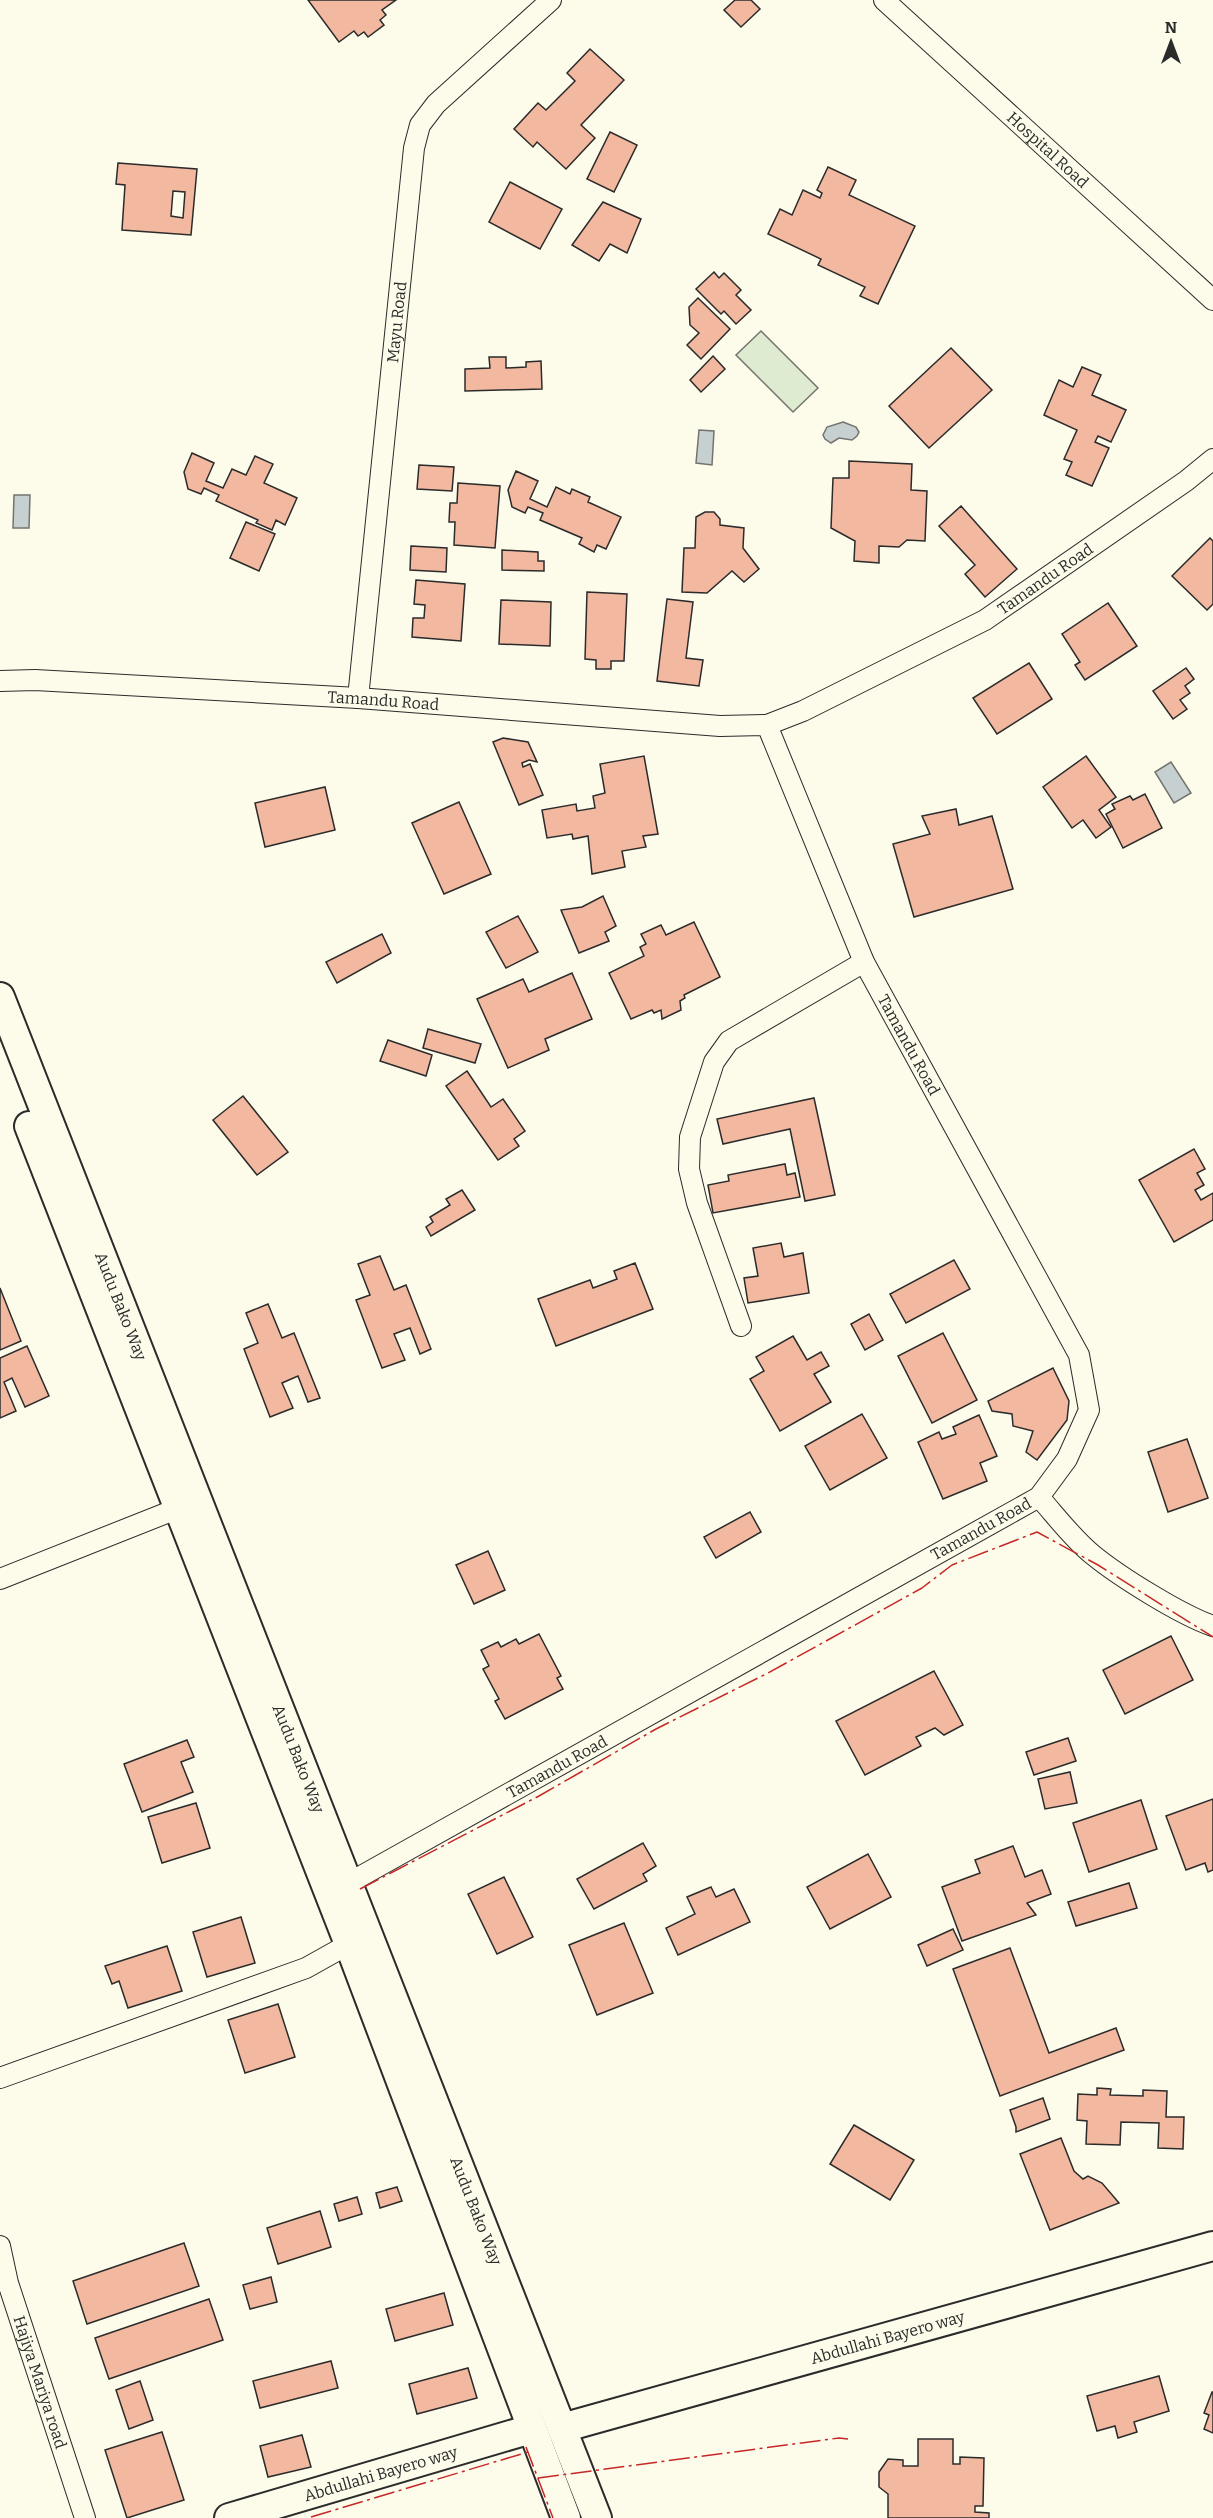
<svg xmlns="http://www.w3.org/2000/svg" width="1213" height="2518" viewBox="0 0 1213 2518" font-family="Bitter,serif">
	<rect width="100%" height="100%" fill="#fdfbea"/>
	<path fill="#deebd1" stroke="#74746e" stroke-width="1.5" d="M761 331 818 388 793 412 736 355Z"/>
	<g fill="#c7d0d0" stroke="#74746e" stroke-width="1.5">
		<path d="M843 422 856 427 859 432 857 436 852 440 839 438 831 443 825 439 823 435 827 427Z"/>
		<path d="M699 430 714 431 712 465 696 463Z"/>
		<path d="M14 495H30L29 528H13Z"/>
		<path d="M1171 762 1191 793 1174 803 1155 772Z"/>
	</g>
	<g fill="#f2b8a0" stroke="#2b2b2b" stroke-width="1.5" fill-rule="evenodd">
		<path d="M308 0H396L382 10 386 15 380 20 384 25 368 37 364 32 358 36 354 31 339 42Z"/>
		<path d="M735 0H751L760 9 741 27 724 10Z"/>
		<path d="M590 49 624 80 581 125 595 138 566 169 537 142 533 147 514 129 538 103 546 110 575 81 567 73Z"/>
		<path d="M610 132 637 145 614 192 587 179Z"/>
		<path d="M118 163 197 169 191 235 122 230 125 185 116 184ZM173 191 185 192 183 218 171 216Z"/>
		<path d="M828 167 856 180 849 195 915 226 878 304 860 296 865 287 818 265 821 259 768 234 780 209 792 215 803 190 820 198 822 193 817 190Z"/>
		<path d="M510 182 562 209 540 249 489 222Z"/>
		<path d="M603 202 641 219 627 253 610 244 599 261 572 245Z"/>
		<path d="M714 272 719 278 724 273 741 290 736 295 751 310 736 324 724 311 721 314 696 289Z"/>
		<path d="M698 298 730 329 701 359 687 345 699 333 690 325 689 307Z"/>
		<path d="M951 348 992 390 929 448 889 406Z"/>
		<path d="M713 356 725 369 701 392 690 380Z"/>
		<path d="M489 357H506V368L526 367V362L541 361 542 389 465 391V369L490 368Z"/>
		<path d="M1082 367 1101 375 1092 395 1126 410 1111 442 1098 436 1095 442 1109 448 1092 486 1066 475 1072 462 1064 459 1077 430 1044 415 1059 380 1073 387Z"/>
		<path d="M192 453 214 463 206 481 223 488 232 469 246 475 255 456 273 464 264 483 297 498 285 525 276 520 272 530 256 523 258 520 216 501 219 495 204 488 201 494 188 489 184 472Z"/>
		<path d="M849 461 912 464 911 490 927 491 925 541 907 540 899 547 879 546V563L854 561 855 541 831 528 833 478H849Z"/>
		<path d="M419 465 454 467 452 491 417 489Z"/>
		<path d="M516 471 538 481 530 499 547 507 556 487 570 494 572 489 590 497 588 502 621 517 606 549 597 545 594 552 579 544 582 538 540 520 543 513 528 507 525 513 512 507 508 490Z"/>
		<path d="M458 483 500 486 495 548 454 545 455 522H449L450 503H457Z"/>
		<path d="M961 506 1017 569 985 597 965 574 975 565 939 526Z"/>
		<path d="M705 512H714L720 519V525L744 528 743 548 759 569 744 582 732 571 707 593 682 592 684 548H695L696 517Z"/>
		<path d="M246 522 275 534 259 571 230 558Z"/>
		<path d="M1210 538 1213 541V604L1207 610 1172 576Z"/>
		<path d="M411 546 447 548 446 572 410 570Z"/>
		<path d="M502 550 538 552V561H544V571L502 570Z"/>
		<path d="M416 580 465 584 461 641 412 637 413 618H424L425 605 414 604Z"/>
		<path d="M587 592 627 594 624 661H611V669H596V660L585 659Z"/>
		<path d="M667 599 693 602 686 658 703 660 699 686 657 681Z"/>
		<path d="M501 600 551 602 550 646 499 644Z"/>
		<path d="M1108 603 1137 646 1085 680 1075 665 1080 662 1062 634Z"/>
		<path d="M1029 663 1052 699 997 734 973 698Z"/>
		<path d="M1186 668 1194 679 1185 686 1190 693 1180 700 1187 709 1173 719 1153 691Z"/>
		<path d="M503 738 528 742 537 762 529 760 522 763 523 767 530 764 543 795 519 805 493 742Z"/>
		<path d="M644 756 658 834 643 836 646 847 622 851 625 867 592 874 588 836 573 839 572 834 547 838 542 810 576 804 577 811 595 808 593 796 605 793 600 764Z"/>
		<path d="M1086 756 1116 797 1099 810 1111 827 1096 838 1083 820 1072 828 1043 787Z"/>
		<path d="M325 787 335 830 265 847 255 803Z"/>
		<path d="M1145 794 1162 828 1123 848 1106 814 1115 809 1112 804 1130 796 1133 800Z"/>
		<path d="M459 802 491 874 444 894 412 823Z"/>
		<path d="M956 809 959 825 992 816 1013 889 914 917 893 844 930 834 922 816Z"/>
		<path d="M603 896 616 926 605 932 609 941 579 953 561 910 582 907Z"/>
		<path d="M518 916 538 952 506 968 486 932Z"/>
		<path d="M694 922 720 977 684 995 685 998 680 1001 681 1010 662 1019 661 1010 654 1013 652 1010 631 1019 609 973 644 956 640 947 646 944 641 934 661 925 666 935Z"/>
		<path d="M382 934 391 953 337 983 326 962Z"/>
		<path d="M572 973 592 1019 545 1039 549 1050 508 1068 477 999 523 979 529 992Z"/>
		<path d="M428 1029 481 1044 475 1063 423 1048Z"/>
		<path d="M388 1040 432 1055 426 1076 380 1061Z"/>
		<path d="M467 1071 491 1107 503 1099 525 1131 514 1139 519 1146 498 1160 446 1086Z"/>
		<path d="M243 1096 288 1152 257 1175 213 1120Z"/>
		<path d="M814 1098 835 1195 805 1201 790 1129 723 1144 717 1119Z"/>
		<path d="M1194 1149 1205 1169 1197 1173 1204 1185 1195 1190 1201 1200 1213 1193V1220L1174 1242 1139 1180Z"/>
		<path d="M785 1164 787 1175 795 1173 800 1197 713 1213 708 1185 729 1181 728 1175Z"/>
		<path d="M462 1190 475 1210 431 1236 426 1227 433 1222 430 1217 450 1205 446 1199Z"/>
		<path d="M781 1243 784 1257 803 1253 809 1293 748 1303 744 1278 758 1276 753 1248Z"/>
		<path d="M380 1256 394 1290 406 1285 431 1349 420 1354 410 1328 394 1334 405 1360 382 1368 356 1300 370 1295 358 1264Z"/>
		<path d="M954 1260 970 1289 906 1323 890 1294Z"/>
		<path d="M635 1263 653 1309 556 1346 538 1299 590 1280 593 1288 617 1279 614 1271Z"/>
		<path d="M0 1288 21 1341 0 1350Z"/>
		<path d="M268 1304 282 1338 294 1333 320 1398 308 1402 298 1376 282 1383 293 1408 270 1417 244 1349 258 1343 246 1313Z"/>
		<path d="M869 1314 883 1340 865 1350 851 1324Z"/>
		<path d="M943 1333 977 1400 932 1423 898 1356Z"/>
		<path d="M793 1336 807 1360 821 1352 829 1366 814 1374 831 1402 780 1431 750 1379 764 1371 756 1357Z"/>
		<path d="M27 1346 49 1396 25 1407 12 1378 4 1382 16 1411 0 1418V1358Z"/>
		<path d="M1053 1368 1069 1401 1067 1420 1037 1460 1026 1452 1033 1431 1013 1426 1012 1414 992 1411 988 1401Z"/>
		<path d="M862 1414 887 1458 830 1490 805 1446Z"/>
		<path d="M979 1415 997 1456 980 1463 987 1481 943 1499 918 1442 939 1432 942 1439 956 1434 953 1427Z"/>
		<path d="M1187 1439 1208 1498 1168 1512 1148 1452Z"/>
		<path d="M750 1512 761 1532 716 1558 704 1537Z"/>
		<path d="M488 1551 505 1590 474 1604 456 1565Z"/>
		<path d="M539 1634 561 1676 557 1678 563 1689 505 1719 495 1701 499 1699 483 1669 489 1666 481 1650 498 1642 501 1647 516 1639 519 1644Z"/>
		<path d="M1171 1636 1193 1680 1125 1714 1103 1670Z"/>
		<path d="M934 1671 963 1725 944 1735 935 1728 916 1737 921 1746 865 1775 836 1721Z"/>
		<path d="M1068 1738 1076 1761 1034 1775 1026 1752Z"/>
		<path d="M187 1740 194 1757 181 1762 193 1792 142 1812 124 1764Z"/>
		<path d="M1070 1772 1077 1803 1045 1809 1038 1779Z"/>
		<path d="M1213 1799V1870L1208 1872 1205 1863 1186 1870 1166 1816Z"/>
		<path d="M1141 1800 1157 1849 1089 1872 1073 1823Z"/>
		<path d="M196 1803 210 1848 162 1863 148 1817Z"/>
		<path d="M643 1843 656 1866 643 1874 647 1881 594 1909 577 1879Z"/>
		<path d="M1013 1846 1025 1877 1042 1870 1051 1894 1027 1903 1036 1915 962 1941 942 1887 980 1873 975 1860Z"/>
		<path d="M868 1854 891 1897 830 1929 807 1887Z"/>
		<path d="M504 1877 533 1937 497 1954 468 1894Z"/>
		<path d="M1129 1883 1137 1908 1076 1926 1068 1902Z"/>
		<path d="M711 1887 716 1897 734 1889 750 1922 678 1955 666 1928 695 1914 687 1897Z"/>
		<path d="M241 1917 255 1963 207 1977 193 1932Z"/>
		<path d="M624 1923 653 1993 597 2015 569 1945Z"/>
		<path d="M953 1929 963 1950 927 1966 918 1945Z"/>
		<path d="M167 1946 182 1991 128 2008 119 1981 112 1984 105 1966Z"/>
		<path d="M1010 1948 1049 2053 1116 2028 1124 2050 1000 2096 953 1969Z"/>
		<path d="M278 2004 295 2057 245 2073 228 2020Z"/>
		<path d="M1097 2088 1111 2089 1110 2095 1143 2096V2090L1167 2091 1166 2117H1184L1183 2149 1158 2148 1159 2123 1121 2122 1120 2145 1086 2144 1087 2121 1077 2120 1078 2094 1097 2095Z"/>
		<path d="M1043 2098 1050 2119 1016 2132V2127L1010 2110Z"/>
		<path d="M854 2125 914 2160 890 2200 830 2164Z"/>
		<path d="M1061 2138 1074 2171 1083 2179 1088 2176 1102 2183 1119 2203 1050 2230 1020 2154Z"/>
		<path d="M397 2187 402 2201 380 2208 376 2193Z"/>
		<path d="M357 2197 362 2214 339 2221 334 2204Z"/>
		<path d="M320 2211 331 2247 278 2264 267 2228Z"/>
		<path d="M184 2243 199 2286 87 2324 73 2281Z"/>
		<path d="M271 2277 277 2302 250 2309 243 2285Z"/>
		<path d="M444 2293 453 2325 395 2341 386 2309Z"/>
		<path d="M209 2299 223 2340 109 2379 95 2338Z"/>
		<path d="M331 2361 338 2388 260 2408 253 2381Z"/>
		<path d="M468 2368 477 2398 417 2414 409 2384Z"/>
		<path d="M1159 2376 1169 2411 1134 2422 1137 2432 1118 2438 1115 2426 1097 2431 1087 2396Z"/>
		<path d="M140 2381 153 2420 129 2429 116 2390Z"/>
		<path d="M1212 2392H1213V2433L1204 2429 1209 2415 1204 2413Z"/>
		<path d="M162 2432 184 2500 127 2518 105 2450Z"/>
		<path d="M302 2435 311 2467 268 2477 260 2446Z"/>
		<path d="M918 2439H953V2464H960V2457L984 2458 983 2506H975V2512L989 2513V2518H888V2494L879 2487V2472L888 2459 903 2460V2466H918Z"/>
	</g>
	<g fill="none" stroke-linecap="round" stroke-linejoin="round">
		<g stroke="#2b2b2b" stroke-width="22">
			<g id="street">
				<path id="s1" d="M884 0 1213 300"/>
				<path id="s2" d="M0 681 35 680 358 698 720 726 767 725 864 962 1079 1355 1089 1410 1067 1459 1039 1497 338 1889"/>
				<path id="s3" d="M358 698 414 148 420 125 436 104 551 0"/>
				<path id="s4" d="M767 725 803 711 985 620 1186 481 1213 459"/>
				<path d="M741 1326 697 1203 689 1169 690 1137 714 1062 729 1041 864 962"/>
				<path d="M1039 1497C1056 1516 1073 1539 1093 1555 1120 1577 1181 1615 1213 1626"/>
				<path d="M0 1579 179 1508"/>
				<path d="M0 2078 306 1968 349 1944"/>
				<path id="s5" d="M0 2246 8 2283 85 2518"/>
			</g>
		</g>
		<g stroke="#2b2b2b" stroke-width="32">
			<g id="secondary">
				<path id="s6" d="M0 997 597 2518"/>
				<path d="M29 1126 349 1944 566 2518"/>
				<path id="s7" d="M562 2428 1213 2246"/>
				<path id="s8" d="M229 2518 531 2429"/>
			</g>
		</g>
		<use href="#street" stroke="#fdfbea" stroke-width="20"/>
		<use href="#secondary" stroke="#fdfbea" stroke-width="28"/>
		<g stroke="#c62828" stroke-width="1.5" stroke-dasharray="21 4.5 3 4.5" stroke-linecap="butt">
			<path d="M360 1889 539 1796 656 1729 768 1673 922 1588 952 1565 1037 1532 1098 1565 1213 1637"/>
			<path d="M526 2447 553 2518"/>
			<path d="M538 2478 839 2438 848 2439"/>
			<path d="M311 2517 528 2452"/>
		</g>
	</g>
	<g text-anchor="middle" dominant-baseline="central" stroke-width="4.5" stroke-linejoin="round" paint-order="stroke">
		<g font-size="16" fill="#2b2b2b" stroke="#fdfbea">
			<text stroke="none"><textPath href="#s1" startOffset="222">Hospital Road</textPath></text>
			<text stroke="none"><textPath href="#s3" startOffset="378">Mayu Road</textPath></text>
			<text stroke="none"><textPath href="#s4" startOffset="315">Tamandu Road</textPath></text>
			<text stroke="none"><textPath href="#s2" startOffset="384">Tamandu Road</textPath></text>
			<text stroke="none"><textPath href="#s2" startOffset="1119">Tamandu Road</textPath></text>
			<text stroke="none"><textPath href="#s6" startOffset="332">Audu Bako Way</textPath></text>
			<text transform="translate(981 1529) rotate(-29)">Tamandu Road</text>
			<text stroke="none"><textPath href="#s6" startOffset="818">Audu Bako Way</textPath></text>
			<text transform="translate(557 1767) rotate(-29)">Tamandu Road</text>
			<text stroke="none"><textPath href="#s6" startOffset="1304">Audu Bako Way</textPath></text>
			<text stroke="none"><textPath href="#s7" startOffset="338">Abdullahi Bayero way</textPath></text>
			<text stroke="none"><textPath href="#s5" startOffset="142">Hajiya Mariya road</textPath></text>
			<text stroke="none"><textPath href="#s8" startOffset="158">Abdullahi Bayero way</textPath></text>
		</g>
	</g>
	<g transform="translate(1171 42)" stroke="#fdfbea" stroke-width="4.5" paint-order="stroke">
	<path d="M0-4.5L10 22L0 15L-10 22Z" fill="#2b2b2b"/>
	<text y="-9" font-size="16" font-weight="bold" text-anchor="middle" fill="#2b2b2b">N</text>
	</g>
</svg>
